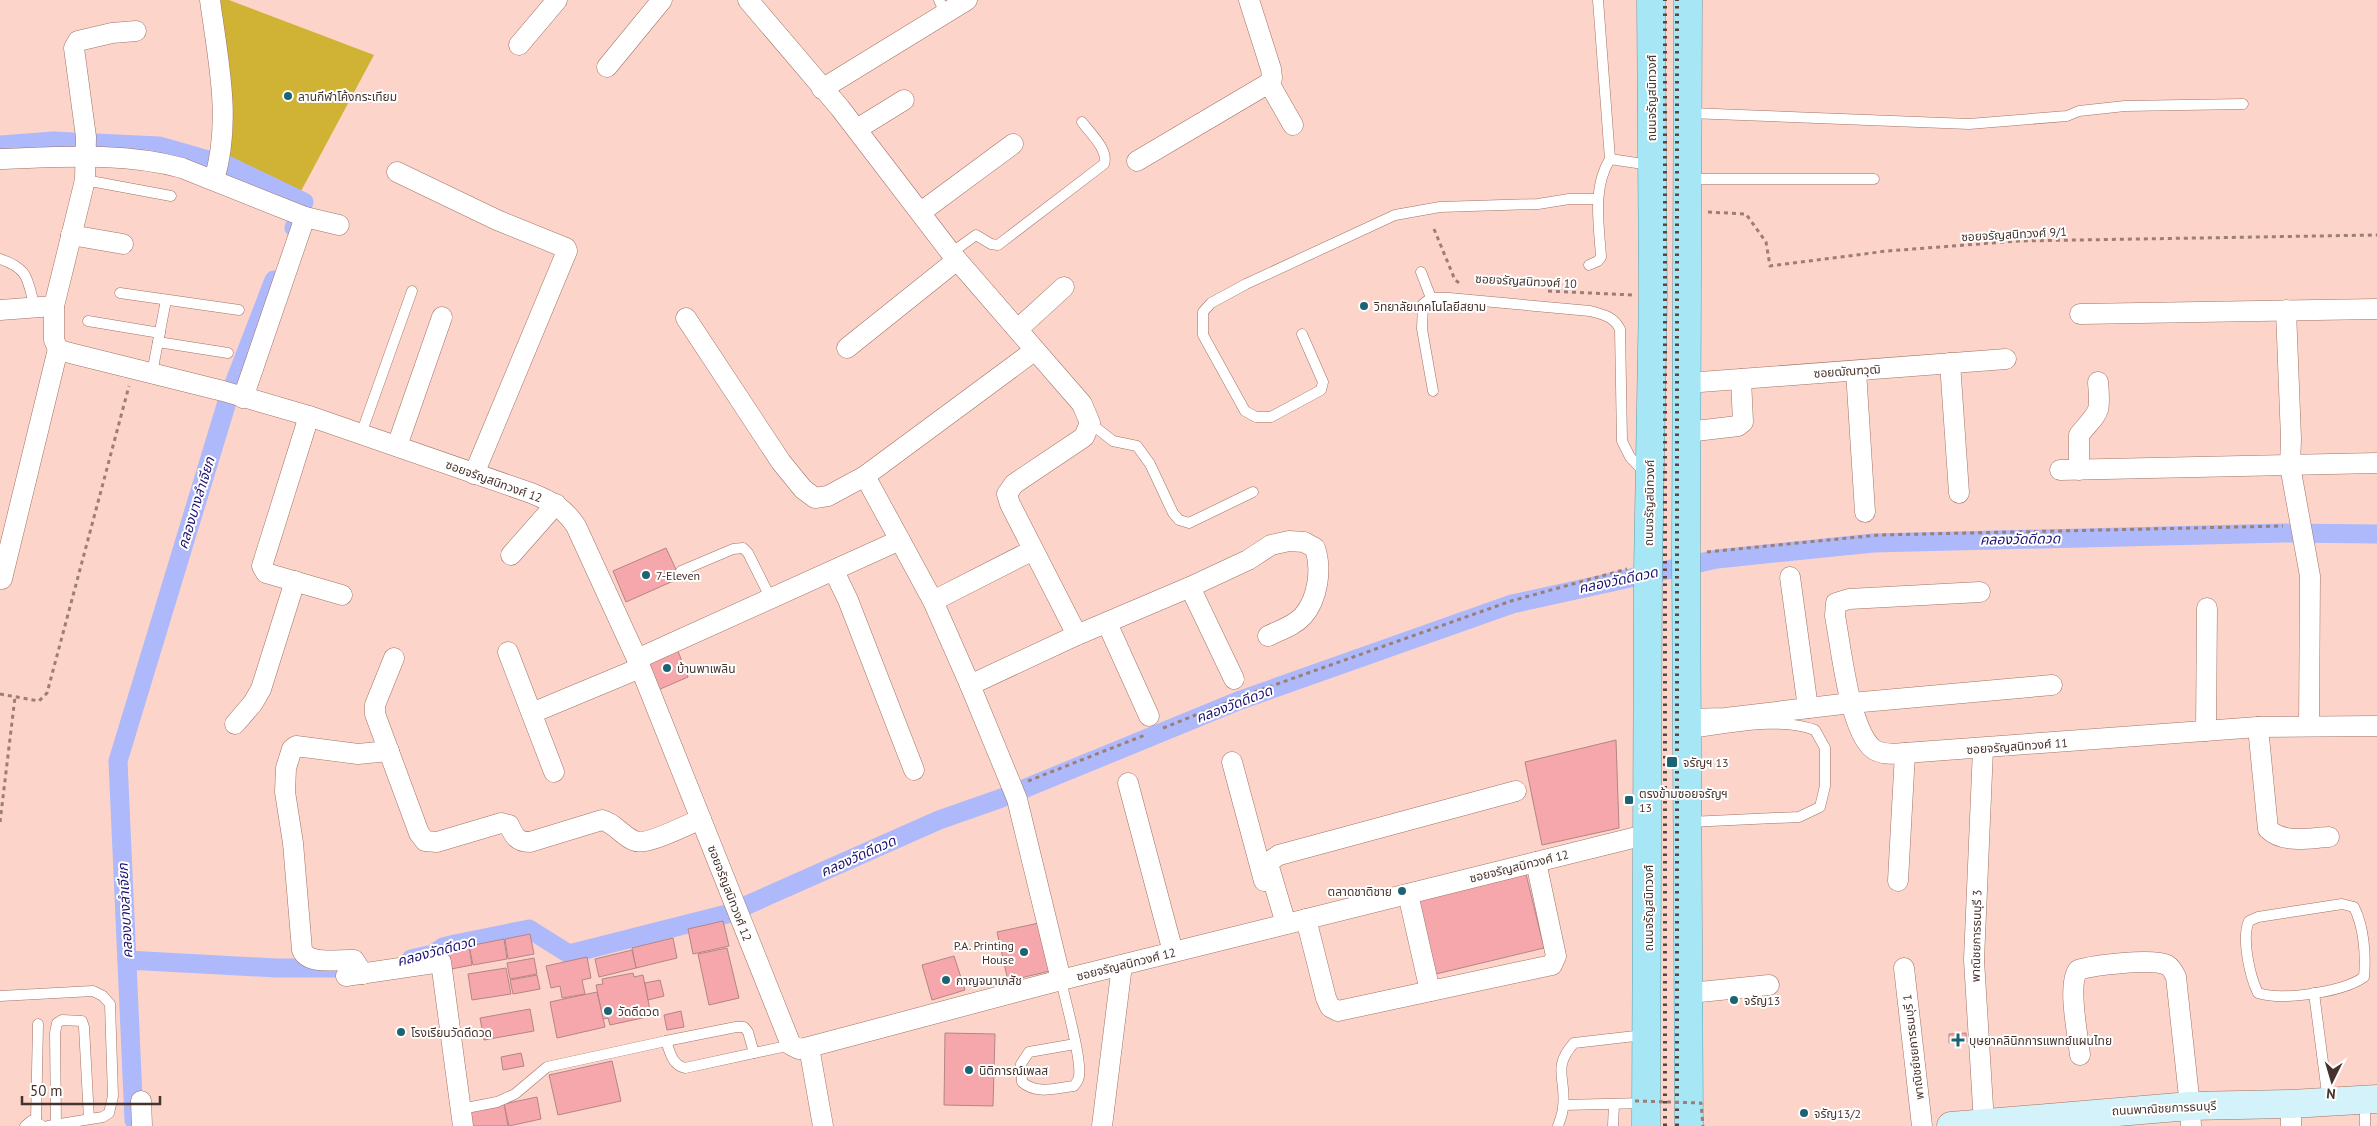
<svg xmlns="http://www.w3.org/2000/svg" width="2377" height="1126" viewBox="0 0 2377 1126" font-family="'PT Sans','Noto Sans Thai',sans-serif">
	<rect width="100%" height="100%" fill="#fdd4c9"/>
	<path fill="#d0b335" d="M214 0H229L374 55 300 193 221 160Z"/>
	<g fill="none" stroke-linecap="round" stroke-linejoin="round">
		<g stroke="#adb9fa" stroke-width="19">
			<path d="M0 145 53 141 159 146 229 166 304 202 294 228"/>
			<path d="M411 959 433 954 443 947 455 944 529 929 569 954 727 914 939 820 999 799 1238 701 1512 604 1717 559 1873 543 2285 533 2377 534"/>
			<path d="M127 960 276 968H334"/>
			<path d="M134 1120 118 761 227 402 274 280"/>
		</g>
	</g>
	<g fill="#f6a7ac" stroke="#b58486">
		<path d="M666 548 680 578 626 602 613 571Z"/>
		<path d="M676 646 688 677 658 690 645 658Z"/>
		<path d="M1616 740 1619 828 1542 845 1525 762Z"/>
		<path d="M1526 874 1544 948 1436 974 1418 900Z"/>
		<path d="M723 921 729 946 693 954 688 929Z"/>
		<path d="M1039 923 1050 971 1008 981 997 932Z"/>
		<path d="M530 934 534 954 508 959 505 939Z"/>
		<path d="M673 938 677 958 636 968 632 948Z"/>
		<path d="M504 939 507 959 473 965 469 946Z"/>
		<path d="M469 946 472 965 446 970 443 950Z"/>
		<path d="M727 948 739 998 709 1005 698 954Z"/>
		<path d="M632 950 636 968 599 977 595 959Z"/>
		<path d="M954 956 965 990 932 1000 922 965Z"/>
		<path d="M587 957 591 978 582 980 585 994 562 998 560 986 551 988 546 966Z"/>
		<path d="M534 958 537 974 510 979 507 963Z"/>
		<path d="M506 968 511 994 472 1000 468 974Z"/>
		<path d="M633 973 634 977 643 975 650 1010 646 1011 647 1017 610 1025 608 1018 603 1019 596 985 603 984 602 979Z"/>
		<path d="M537 975 540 989 513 994 510 980Z"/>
		<path d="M660 980 664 996 648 1000 645 983Z"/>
		<path d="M597 992 605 1027 557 1038 550 1002Z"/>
		<path d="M530 1009 534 1031 484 1040 480 1018Z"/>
		<path d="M681 1011 684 1027 667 1030 664 1015Z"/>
		<path d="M945 1033 995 1034 993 1106 944 1105Z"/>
		<path d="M1966 1033 1967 1042 1949 1043V1034Z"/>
		<path d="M521 1053 524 1066 503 1070 501 1057Z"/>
		<path d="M612 1061 621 1101 558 1115 549 1075Z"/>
		<path d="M537 1097 541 1119 509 1126 504 1104Z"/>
		<path d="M504 1104 508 1126H468L466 1112Z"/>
	</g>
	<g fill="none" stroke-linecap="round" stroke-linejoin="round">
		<g stroke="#a17366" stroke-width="11">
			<g id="lane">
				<path d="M939 0 945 13"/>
				<path d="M1689 113 1969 124 2067 116 2079 111 2125 106 2243 104"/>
				<path d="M1610 159 1650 165"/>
				<path d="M1688 179H1874"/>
				<path d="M85 180 171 196"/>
				<path d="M951 253 976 235 991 244 998 245 1104 164C1109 150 1090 133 1082 122"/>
				<path d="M0 259C30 269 27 280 35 308"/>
				<path d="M1589 265 1598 261 1601 257C1599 224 1592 188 1610 159L1598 0"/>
				<path d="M1421 272 1431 298H1449L1590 311C1604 315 1613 316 1620 329L1622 441 1630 457 1645 473"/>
				<path d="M120 293 239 310"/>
				<path d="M1431 298 1423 304 1422 329 1433 391"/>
				<path d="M88 321 160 333"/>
				<path d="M1302 334 1323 382 1321 390 1271 417H1256L1245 411 1203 335V312L1211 303 1246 284 1395 215 1440 207 1538 204 1569 199H1598"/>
				<path d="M158 342 228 353"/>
				<path d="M152 373 166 300"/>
				<path d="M1090 423 1113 441 1137 446 1150 464 1173 513 1179 520 1189 523 1253 492"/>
				<path d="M361 434 412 291"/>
				<path d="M681 571 733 549 743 548 748 553 771 599"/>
				<path d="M1688 733C1726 729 1779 716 1815 730L1825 748V786L1820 807 1799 817 1689 822"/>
				<path d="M2342 904 2354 907C2364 927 2366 955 2364 977 2343 992 2283 1001 2258 993 2250 977 2241 938 2249 921L2258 917Z"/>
				<path d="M1061 980C1065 1000 1082 1059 1079 1076 1079 1080 1076 1083 1074 1086 1056 1088 1037 1095 1022 1082L1021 1064 1029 1052 1075 1044"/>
				<path d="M2314 993 2328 1101"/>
				<path d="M0 996 93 991 103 996 110 1004 113 1096 109 1113 103 1117 48 1126"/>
				<path d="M666 1041 736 1027H744L748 1032 754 1053"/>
				<path d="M1564 1105 1645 1103"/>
				<path d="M461 1109 497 1102 515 1094 547 1067 666 1041C670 1052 672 1065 685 1068L791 1045"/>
				<path d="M36 1121 38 1024"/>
				<path d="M56 1124 55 1033 57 1023 62 1020 82 1021 84 1027 89 1119"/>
				<path d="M25 1126 31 1121 41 1125"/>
				<path d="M1558 1126C1560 1120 1563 1113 1563 1107 1567 1080 1551 1068 1574 1043L1644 1035"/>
				<path d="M1613 1126 1614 1104"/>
				<path d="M2365 1126V1100"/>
			</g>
		</g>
		<g stroke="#a17366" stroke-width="21">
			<g id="street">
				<path d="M210 0C218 60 232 121 214 180"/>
				<path d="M748 0 840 108 951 253 1082 404 1090 423 1084 437 1014 484 1007 494 1010 504 1077 635"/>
				<path d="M136 31 112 33 78 41 74 48 86 137 85 180 54 306V340L58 349 66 352 223 391 309 416 531 493C551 501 564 508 576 526L637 659 791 1045 799 1049 809 1047 1061 980 1649 834"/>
				<path d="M519 45 557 0"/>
				<path d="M607 67 662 0"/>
				<path d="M1269 83 1293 125"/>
				<path d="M822 89 967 0"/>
				<path d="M857 129 904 100"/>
				<path d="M0 159C60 157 124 152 182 168L305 217 243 398"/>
				<path d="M1137 161 1269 83 1272 78 1271 69 1249 0"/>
				<path d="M397 172 497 220 566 248 567 251 474 474"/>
				<path d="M921 212 1013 144"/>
				<path d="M305 217 339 225"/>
				<path d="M71 235 123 244"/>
				<path d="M0 310 54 306"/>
				<path d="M2286 310 2291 439 2290 466 2310 576 2309 726"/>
				<path d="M2080 314 2377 309"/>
				<path d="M686 318 781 462 803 489 815 498 828 496 865 476 1034 351"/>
				<path d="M1018 329 1064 287"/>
				<path d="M847 348 957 260"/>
				<path d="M1950 363 1959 493"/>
				<path d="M1856 371 1865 512"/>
				<path d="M1687 383 2006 359"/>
				<path d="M309 416 262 566 266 573 342 595"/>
				<path d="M1687 432 1738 426 1743 422 1741 379"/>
				<path d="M397 446 442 317"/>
				<path d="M2060 470 2377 463"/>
				<path d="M2079 470V435C2099 410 2101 416 2098 382"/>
				<path d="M865 476 933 601 970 685 1017 799 1061 980"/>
				<path d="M511 555 556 504"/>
				<path d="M834 571 848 600 914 770"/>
				<path d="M1790 577 1808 708"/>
				<path d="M2 579 58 349"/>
				<path d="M1190 587 1234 679"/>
				<path d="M1980 592 1849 599 1836 603 1835 616C1841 647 1849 727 1872 748 1880 755 1895 754 1905 753L2258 727 2377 726"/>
				<path d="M933 601 1033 550"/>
				<path d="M1107 623 1149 716"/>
				<path d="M508 652 554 772"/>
				<path d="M394 658 375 705V714L419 833 425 841 437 842 501 823 509 825C514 836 517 842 530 842L602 820C615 823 623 837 635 841 646 846 689 824 701 819"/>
				<path d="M637 659 900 540"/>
				<path d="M970 685 1077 635 1190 587 1248 560 1271 545 1289 541 1304 542 1315 548C1322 569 1318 599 1303 616 1294 626 1280 630 1268 636"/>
				<path d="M532 713 640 668"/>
				<path d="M1688 719 1725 718 1851 703 2052 685"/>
				<path d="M235 724 253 703 261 689 295 581"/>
				<path d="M2258 727 2268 829C2284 844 2308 838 2329 837"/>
				<path d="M2206 731 2207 608"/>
				<path d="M1983 749 1974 960 1984 1123"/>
				<path d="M1232 762 1264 881"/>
				<path d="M1128 783 1173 952"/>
				<path d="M1898 881 1905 753"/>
				<path d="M1408 894 1430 991"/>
				<path d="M1306 919 1326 998 1330 1007 1338 1011 1552 965 1556 956 1536 862"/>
				<path d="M1286 924 1269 867 1270 861 1279 855 1516 791"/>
				<path d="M1904 968 1922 1126"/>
				<path d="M363 974 354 960C339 959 309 966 302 950L293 843 285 792 286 768 292 749 296 746 358 754 389 751"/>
				<path d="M346 976 441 962 463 1126"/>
				<path d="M1690 993 1769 985"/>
				<path d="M809 1047 823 1126"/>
				<path d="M2080 1055C2078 1035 2067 985 2078 970 2094 965 2153 958 2167 965 2172 968 2174 973 2176 977L2190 1106 2191 1126"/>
				<path d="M141 1101 142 1126"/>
				<path d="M2291 1104V1126"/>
				<path d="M1102 1126 1122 965"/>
			</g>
		</g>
		<g stroke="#a17366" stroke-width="29">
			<path id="secondary" d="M1951 1126 2190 1106 2291 1104 2377 1099"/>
		</g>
		<g stroke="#5f9caa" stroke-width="29">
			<g id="primary">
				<path d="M1688 0 1686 555 1689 1126"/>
				<path d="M1646 1126 1648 570 1653 296 1651 0"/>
			</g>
		</g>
		<g stroke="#9c7e76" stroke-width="3" stroke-dasharray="4 4" stroke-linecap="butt">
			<path d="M1708 212 1746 214 1766 242 1770 266 1887 251 2018 241 2377 235"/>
			<path d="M1434 229 1455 280 1461 284"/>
			<path d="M1548 291 1632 295"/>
			<path d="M1707 552 1879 535 2283 526"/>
			<path d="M0 694 39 701 47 693 129 386"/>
			<path d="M1246 695 1511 601 1627 569"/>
			<path d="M1163 728 1236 699"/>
			<path d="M1028 781 1145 735"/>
			<path d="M0 822 15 697"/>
		</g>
		<use href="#lane" stroke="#fff" stroke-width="10"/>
		<use href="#street" stroke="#fff" stroke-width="20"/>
		<use href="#secondary" stroke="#d3f2fa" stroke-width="28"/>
		<use href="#primary" stroke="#a7e6f5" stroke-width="28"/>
		<g stroke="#5b453e" stroke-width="4" stroke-dasharray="2.5 5" stroke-linecap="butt">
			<path d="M1665 1126V0"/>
			<path d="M1677 1126V0"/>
		</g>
		<path stroke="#9c7e76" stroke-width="3" stroke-dasharray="4 4" stroke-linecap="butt" d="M1635 1101 1701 1103 1703 1126"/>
	</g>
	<g fill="#1d6473" stroke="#fff" stroke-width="2">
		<circle cx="288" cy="96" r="5"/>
		<circle cx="1364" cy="306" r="5"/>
		<circle cx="646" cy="575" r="5"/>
		<circle cx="667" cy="668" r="5"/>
		<rect x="1666" y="756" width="12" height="12" rx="2.5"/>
		<rect x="1624" y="795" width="10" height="10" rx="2.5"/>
		<circle cx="1402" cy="891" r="5"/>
		<circle cx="1024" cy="952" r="5"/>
		<circle cx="946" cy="980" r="5"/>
		<circle cx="1734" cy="1000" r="5"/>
		<circle cx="608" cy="1011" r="5"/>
		<circle cx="401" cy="1032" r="5"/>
		<path d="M1955.5 1032.5h5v5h5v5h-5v5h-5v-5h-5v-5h5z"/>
		<circle cx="969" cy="1070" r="5"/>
		<circle cx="1804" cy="1113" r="5"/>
	</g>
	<g text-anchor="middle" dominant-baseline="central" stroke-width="4" stroke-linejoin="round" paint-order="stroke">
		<g font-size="12" fill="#47332d" stroke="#fff" text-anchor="start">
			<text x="298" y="96">ลานกีฬาโค้งกระเทียม</text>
			<text x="1374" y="306">วิทยาลัยเทคโนโลยีสยาม</text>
			<text x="656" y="575">7-Eleven</text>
			<text x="677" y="668">บ้านพาเพลิน</text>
			<text x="1683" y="762">จรัญฯ 13</text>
			<text x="1639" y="793">ตรงข้ามซอยจรัญฯ<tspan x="1639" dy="14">13</tspan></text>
			<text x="1392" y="891" text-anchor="end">ตลาดชาติชาย</text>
			<text x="1014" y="945" text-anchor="end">P.A. Printing<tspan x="1014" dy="14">House</tspan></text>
			<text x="956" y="980">กาญจนาเภสัช</text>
			<text x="1744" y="1000">จรัญ13</text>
			<text x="618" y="1011">วัดดีดวด</text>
			<text x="411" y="1032">โรงเรียนวัดดีดวด</text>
			<text x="1969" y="1040">บุษยาคลินิกการแพทย์แผนไทย</text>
			<text x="979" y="1070">นิติการณ์เพลส</text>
			<text x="1814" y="1113">จรัญ13/2</text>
		</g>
		<g font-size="12" fill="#47332d" stroke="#fff">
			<text transform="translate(1651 98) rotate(-90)">ถนนจรัญสนิทวงศ์</text>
			<text transform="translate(2014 234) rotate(-3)">ซอยจรัญสนิทวงศ์ 9/1</text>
			<text transform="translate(1526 281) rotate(3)">ซอยจรัญสนิทวงศ์ 10</text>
			<text transform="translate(1847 371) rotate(-4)">ซอยฒัณฑวุฒิ</text>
			<text transform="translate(494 481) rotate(20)">ซอยจรัญสนิทวงศ์ 12</text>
			<text transform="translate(1649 503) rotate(-89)">ถนนจรัญสนิทวงศ์</text>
			<text transform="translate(2017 746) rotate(-4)">ซอยจรัญสนิทวงศ์ 11</text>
			<text transform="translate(1519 866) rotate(-14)">ซอยจรัญสนิทวงศ์ 12</text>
			<text transform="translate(730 893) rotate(69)">ซอยจรัญสนิทวงศ์ 12</text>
			<text transform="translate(1648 908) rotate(-90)">ถนนจรัญสนิทวงศ์</text>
			<text transform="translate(1976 936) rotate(-89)">พาณิชยการธนบุรี 3</text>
			<text transform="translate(1126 964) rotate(-14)">ซอยจรัญสนิทวงศ์ 12</text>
			<text transform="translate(1913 1047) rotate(-97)">พาณิชย์ชยการธนบุรี 1</text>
			<text transform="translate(2164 1108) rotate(-3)">ถนนพาณิชยการธนบุรี</text>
		</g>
		<g font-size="14" font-style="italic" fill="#1c126f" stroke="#fff">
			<text transform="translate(196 503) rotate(-73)">คลองบางลำเจียก</text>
			<text transform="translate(2020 539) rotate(-1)">คลองวัดดีดวด</text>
			<text transform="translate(1618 580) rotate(-12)">คลองวัดดีดวด</text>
			<text transform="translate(1234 704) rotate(-21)">คลองวัดดีดวด</text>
			<text transform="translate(858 856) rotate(-24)">คลองวัดดีดวด</text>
			<text transform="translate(125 911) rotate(-93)">คลองบางลำเจียก</text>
			<text transform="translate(436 951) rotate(-15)">คลองวัดดีดวด</text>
		</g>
	</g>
	<g transform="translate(2332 1081) rotate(185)" stroke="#ffffff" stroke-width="4" paint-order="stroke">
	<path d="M0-4L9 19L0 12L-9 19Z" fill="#47332d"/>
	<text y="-8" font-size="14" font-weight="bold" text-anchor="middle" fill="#47332d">N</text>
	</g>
	<path d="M22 1096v8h138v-8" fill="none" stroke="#47332d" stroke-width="2.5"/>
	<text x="30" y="1096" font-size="15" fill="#47332d" stroke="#ffffff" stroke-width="4" paint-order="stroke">50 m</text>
</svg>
